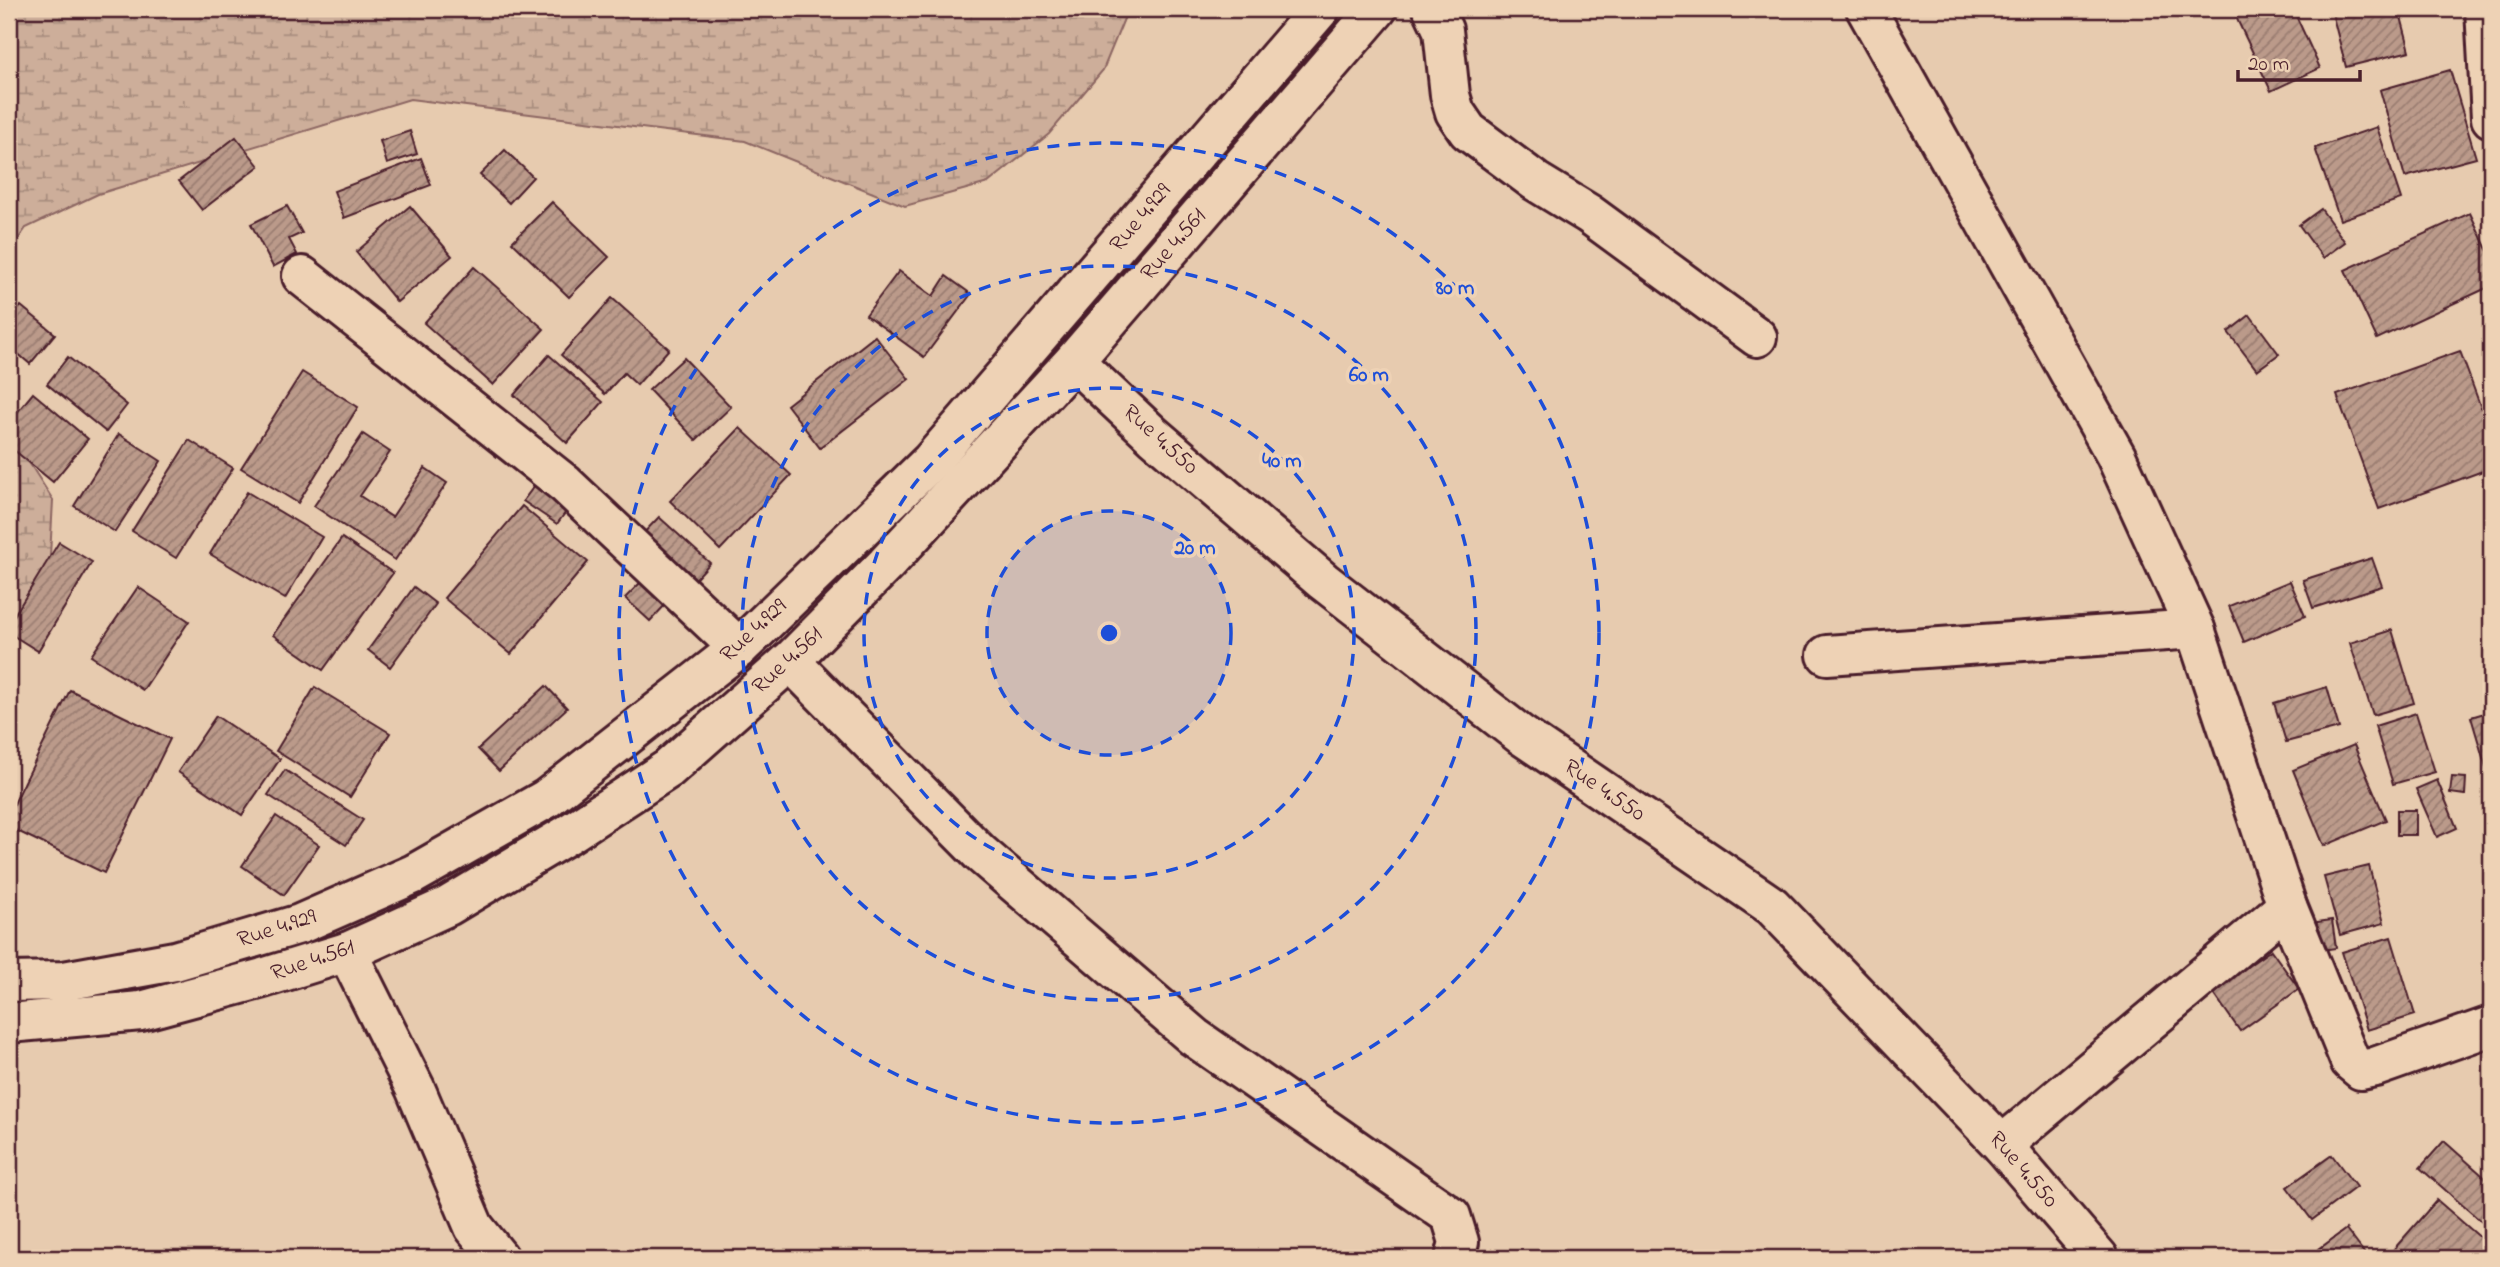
<svg xmlns="http://www.w3.org/2000/svg" width="2500" height="1267" viewBox="0 0 2500 1267" font-family="'Indie Flower',sans-serif">
	<defs>
		<pattern id="wetland-marsh" width="20" height="14" patternUnits="userSpaceOnUse" patternTransform="scale(1.75)"><rect width="20" height="14" fill="#cdae9a"/><path d="M1 5h8M5 5V1M11 12h8M15 12V8" fill="none" stroke="#a88d7e"/></pattern>
		<pattern id="building-hatch" width="6" height="6" patternUnits="userSpaceOnUse" patternTransform="scale(1.75)"><rect width="6" height="6" fill="#bb9a8a"/><path d="M-1 1l2-2M0 6l6-6M5 7l2-2" fill="none" stroke="#9a7d71"/></pattern>
	</defs>
	<rect width="100%" height="100%" fill="#e7cbaf"/>
	<filter id="ink" filterUnits="userSpaceOnUse"><feTurbulence type="fractalNoise" baseFrequency=".0143" numOctaves="2"/><feDisplacementMap in="SourceGraphic" scale="14" xChannelSelector="R" yChannelSelector="G"/><feConvolveMatrix kernelMatrix="1 2 1 2 8 2 1 2 1" color-interpolation-filters="sRGB"/></filter>
	<g filter="url(#ink)">
		<g fill="url(#wetland-marsh)" stroke="#8c6662" stroke-width="2">
			<path d="M9 9H1128L1103 70 1049 134 988 183 905 206 745 141 410 99 98 194 26 228 9 252Z"/>
			<path d="M9 431 53 500 49 575 9 619Z"/>
		</g>
		<g fill="url(#building-hatch)" stroke="#4a1f2b" stroke-width="2">
			<path d="M2248 9H2293L2320 68 2271 91 2235 15Z"/>
			<path d="M2331 9H2399L2410 51 2346 67Z"/>
			<path d="M2450 70 2476 158 2405 177 2380 90Z"/>
			<path d="M2377 127 2401 199 2340 220 2315 148Z"/>
			<path d="M410 131 417 154 387 164 380 141Z"/>
			<path d="M236 137 259 166 202 210 179 181Z"/>
			<path d="M505 150 533 177 509 203 480 175Z"/>
			<path d="M421 158 431 185 344 218 334 191Z"/>
			<path d="M552 202 609 257 569 297 512 242Z"/>
			<path d="M287 206 302 233 289 239 297 254 273 267 251 224Z"/>
			<path d="M410 206 452 256 397 302 356 252Z"/>
			<path d="M2321 209 2345 242 2323 258 2299 225Z"/>
			<path d="M2470 213 2491 258V286L2377 339 2345 270Z"/>
			<path d="M474 267 544 329 493 385 424 323Z"/>
			<path d="M899 271 933 296 946 276 971 294 924 357 866 315Z"/>
			<path d="M612 298 669 349 637 385 624 373 605 394 561 355Z"/>
			<path d="M21 306 55 334 30 364 9 346V321Z"/>
			<path d="M2250 315 2279 354 2257 370 2228 332Z"/>
			<path d="M875 336 909 379 820 448 787 405Z"/>
			<path d="M2460 351 2491 435V468L2379 509 2337 395Z"/>
			<path d="M549 355 603 402 567 443 514 395Z"/>
			<path d="M68 357 127 405 106 432 47 384Z"/>
			<path d="M684 358 731 407 696 440 649 390Z"/>
			<path d="M302 372 358 407 298 503 241 468Z"/>
			<path d="M33 393 88 439 53 482 9 446V422Z"/>
			<path d="M740 428 791 475 720 550 670 501Z"/>
			<path d="M119 434 161 461 115 532 74 506Z"/>
			<path d="M363 434 390 452 360 496 392 517 425 468 447 483 395 560 314 506Z"/>
			<path d="M189 440 233 468 176 558 132 531Z"/>
			<path d="M535 485 568 509 557 524 523 501Z"/>
			<path d="M247 492 322 537 285 599 210 554Z"/>
			<path d="M522 506 588 562 511 654 444 598Z"/>
			<path d="M659 517 710 563 688 587 637 540Z"/>
			<path d="M342 538 393 573 323 670 273 635Z"/>
			<path d="M59 542 92 562 38 651 9 633V624Z"/>
			<path d="M2372 558 2382 586 2313 608 2303 580Z"/>
			<path d="M644 579 668 602 650 621 625 598Z"/>
			<path d="M2290 581 2305 616 2244 642 2229 606Z"/>
			<path d="M138 587 189 621 143 690 91 656Z"/>
			<path d="M414 587 436 604 390 667 368 650Z"/>
			<path d="M2392 630 2414 703 2373 715 2350 643Z"/>
			<path d="M546 686 567 708 499 771 478 749Z"/>
			<path d="M315 687 390 733 350 797 276 751Z"/>
			<path d="M2327 687 2339 728 2286 742 2274 703Z"/>
			<path d="M70 690 170 739 104 873 9 827V814Z"/>
			<path d="M2491 711V781H2490L2471 717Z"/>
			<path d="M2416 713 2435 772 2393 784 2375 726Z"/>
			<path d="M216 716 280 759 242 815 178 772Z"/>
			<path d="M2354 745 2386 820 2324 846 2293 770Z"/>
			<path d="M285 770 363 820 346 845 268 795Z"/>
			<path d="M2452 777 2466 778 2465 795 2450 793Z"/>
			<path d="M2437 780 2457 828 2437 837 2416 789Z"/>
			<rect x="2397" y="810" width="19" height="25"/>
			<path d="M276 816 319 845 284 895 242 866Z"/>
			<path d="M2369 866 2384 923 2340 935 2324 877Z"/>
			<path d="M2332 920 2336 948 2314 951 2310 923Z"/>
			<path d="M2391 937 2415 1015 2367 1030 2342 952Z"/>
			<path d="M2271 950 2299 989 2240 1031 2212 991Z"/>
			<path d="M2444 1141 2491 1183V1230L2420 1168Z"/>
			<path d="M2332 1155 2356 1187 2312 1220 2287 1187Z"/>
			<path d="M2437 1200 2490 1246 2479 1258H2386Z"/>
			<path d="M2346 1229 2368 1258H2326L2319 1249Z"/>
		</g>
		<g fill="none" stroke-linecap="round" stroke-linejoin="round">
			<g stroke="#4a1f2b" stroke-width="44">
				<g id="minor">
					<path d="M1433 9 1443 30 1450 95 1455 112 1468 131 1535 181 1589 214 1757 337"/>
					<path d="M1866 9 2116 456 2195 629 2287 906 2350 1061 2361 1070 2375 1067 2491 1026"/>
					<path d="M2485 9 2491 118"/>
					<path d="M302 276 565 484 739 648"/>
					<path d="M1074 361 1154 436 1323 581 1521 735 1772 906 2002 1145 2099 1258"/>
					<path d="M1827 655 2195 629"/>
					<path d="M790 661 981 854 1194 1037 1451 1216 1459 1242 1455 1258"/>
					<path d="M347 952 415 1088 474 1227 499 1258"/>
					<path d="M2002 1145 2287 906"/>
				</g>
			</g>
			<g stroke="#4a1f2b" stroke-width="44">
				<g id="primary">
					<path d="M9 982 64 981 175 961 300 924 414 874 546 799 739 648 931 461 1320 9"/>
					<path d="M9 1023 141 1011 263 978 347 952 448 906 567 835 668 769 790 661 886 564 1074 361 1377 9"/>
				</g>
			</g>
			<use href="#minor" stroke="#eed2b5" stroke-width="38"/>
			<use href="#primary" stroke="#eed2b5" stroke-width="38"/>
		</g>
	</g>
	<circle cx="1109" cy="633" r="122" fill="#1d4ed8" fill-opacity=".12"/>
	<g fill="none" stroke="#1d4ed8" stroke-width="3.5" stroke-dasharray="12 9">
		<circle cx="1109" cy="633" r="122"/>
		<circle cx="1109" cy="633" r="245"/>
		<circle cx="1109" cy="633" r="367"/>
		<circle cx="1109" cy="633" r="490"/>
	</g>
	<g text-anchor="middle" dominant-baseline="central" stroke-width="7" stroke-linejoin="round" paint-order="stroke">
		<g font-size="23" fill="#4a1f2b" stroke="#eed2b5">
			<text transform="translate(1141 218) rotate(-50)">Rue 4.929</text>
			<text transform="translate(1174 245) rotate(-49)">Rue 4.561</text>
			<text transform="translate(1160 440) rotate(42)">Rue 4.550</text>
			<text transform="translate(754 631) rotate(-43)">Rue 4.929</text>
			<text transform="translate(788 661) rotate(-43)">Rue 4.561</text>
			<text transform="translate(1604 791) rotate(34)">Rue 4.550</text>
			<text transform="translate(277 929) rotate(-18)">Rue 4.929</text>
			<text transform="translate(313 961) rotate(-19)">Rue 4.561</text>
			<text transform="translate(2023 1170) rotate(49)">Rue 4.550</text>
		</g>
	</g>
	<circle cx="1109" cy="633" r="10" fill="#1d4ed8" stroke="#eed2b5" stroke-width="3.5"/>
	<g font-size="21" text-anchor="middle" font-weight="bold" fill="#1d4ed8" stroke="#eed2b5" stroke-width="7" stroke-linejoin="round" paint-order="stroke">
		<text x="1455" y="294">80 m</text>
		<text x="1369" y="381">60 m</text>
		<text x="1282" y="467">40 m</text>
		<text x="1195" y="554">20 m</text>
	</g>
	<rect width="2500" height="1267" fill="none" stroke="#eed2b5" stroke-width="35"/>
	<rect x="18" y="18" width="2465" height="1232" fill="none" stroke="#4a1f2b" stroke-width="2.5" filter="url(#ink)"/>
	<path d="M2238 70v10h122v-10" fill="none" stroke="#4a1f2b" stroke-width="3.5"/>
	<text x="2248" y="70" font-size="21" fill="#4a1f2b" stroke="#eed2b5" stroke-width="5" paint-order="stroke">20 m</text>
</svg>
